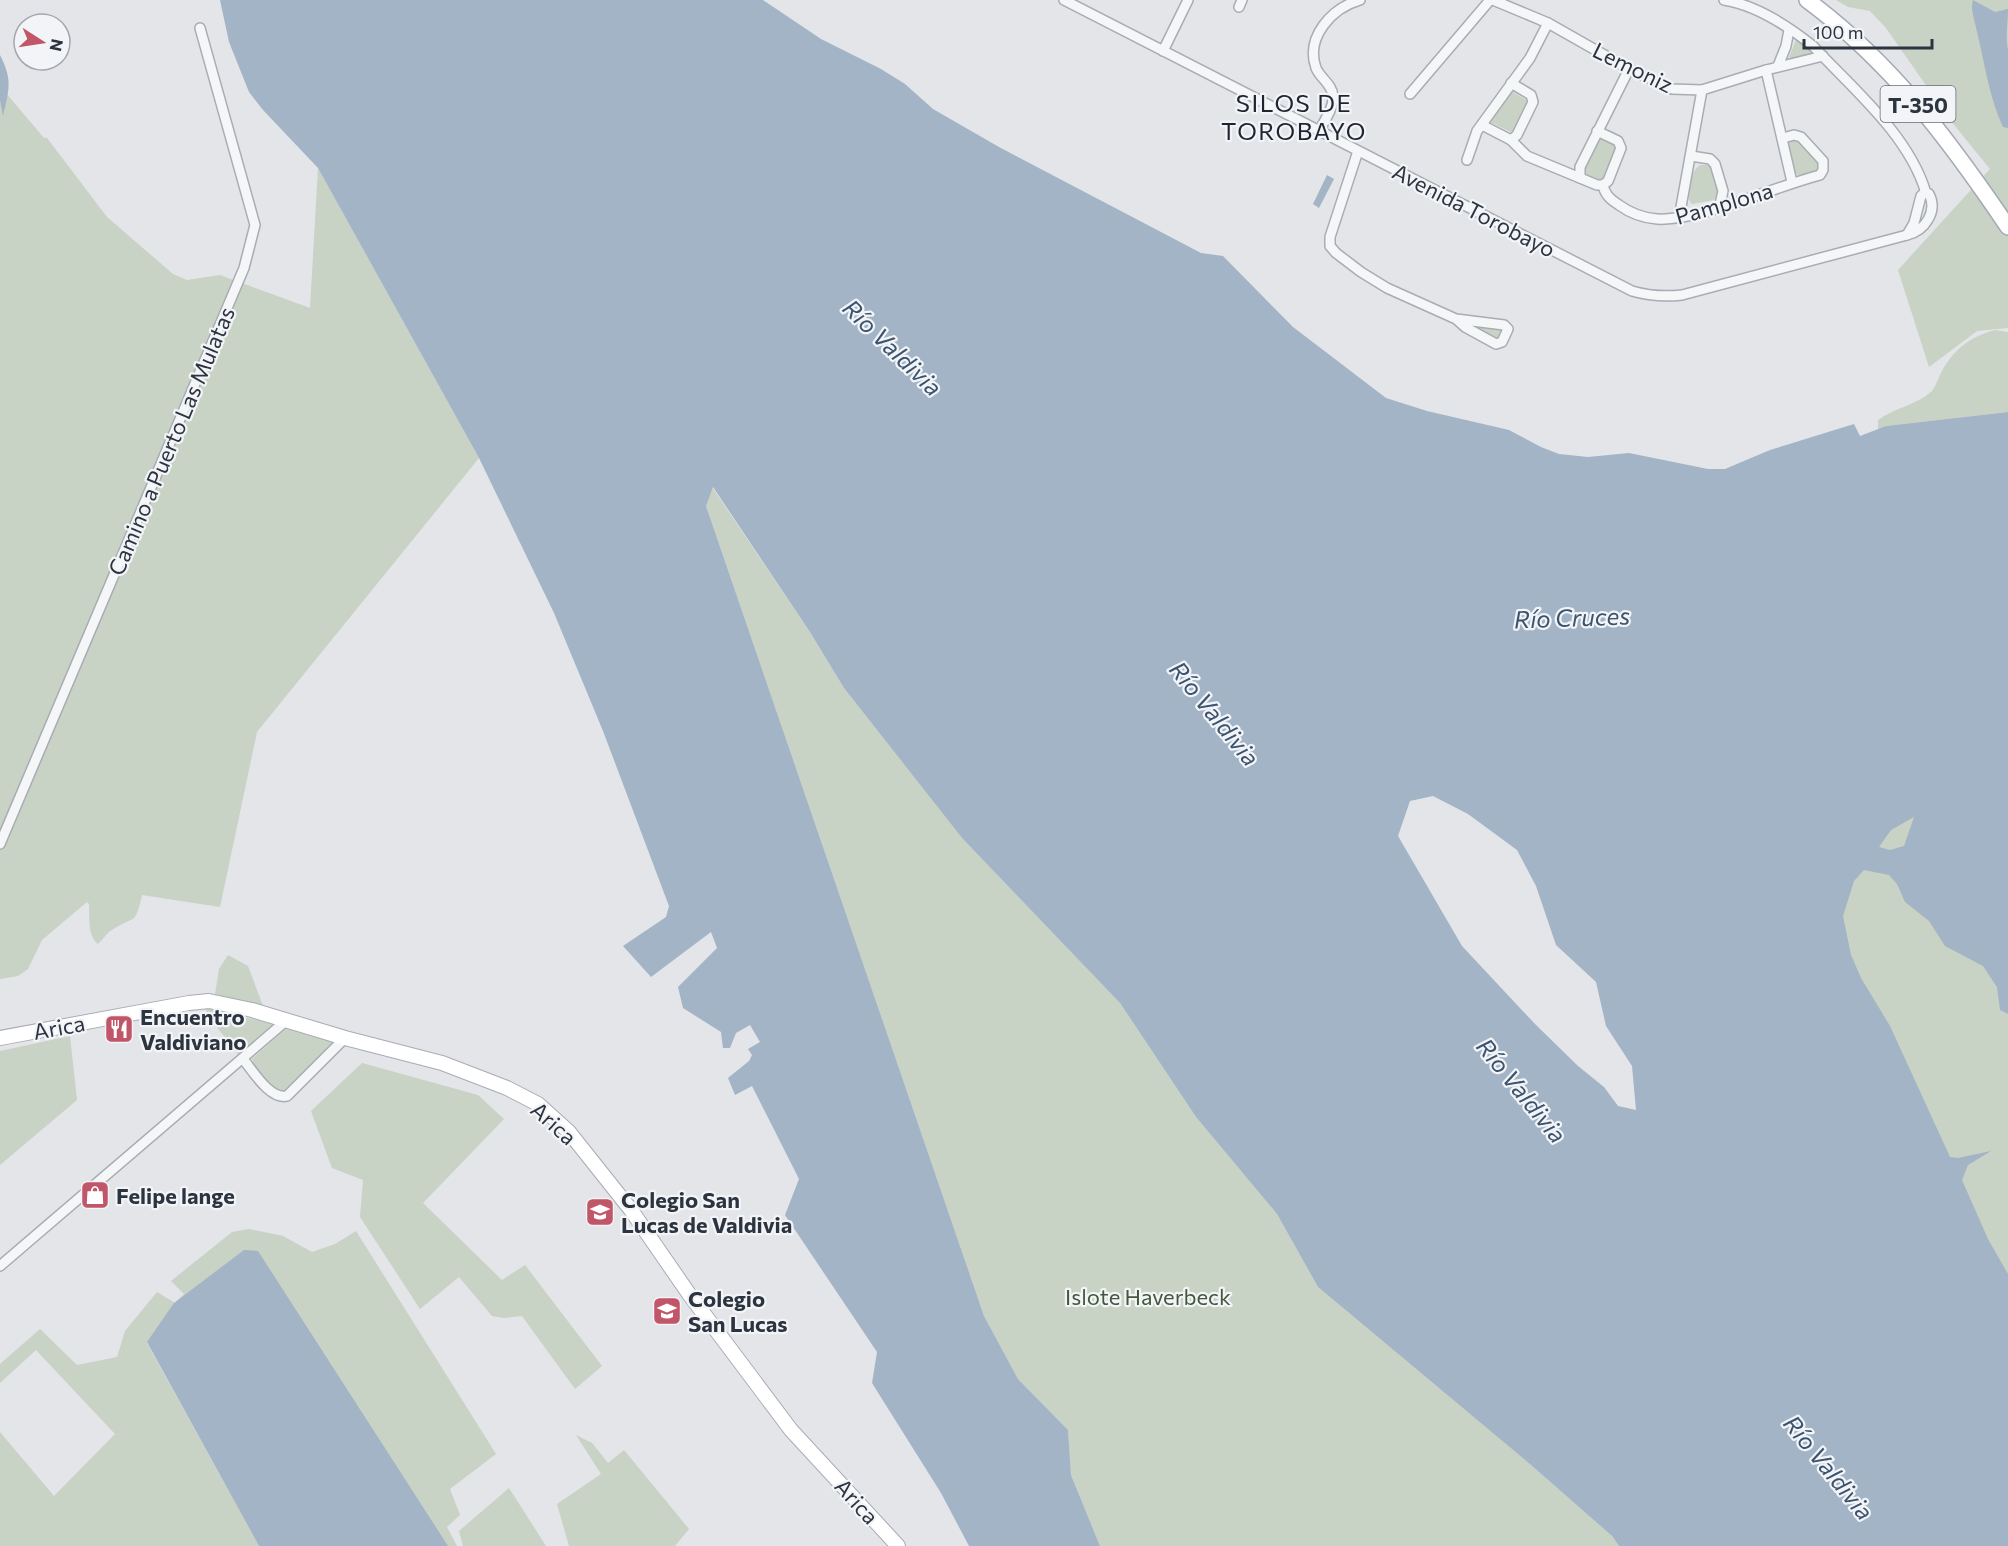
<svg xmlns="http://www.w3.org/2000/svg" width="2008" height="1546" viewBox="0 0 2008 1546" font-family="Commissioner,sans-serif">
	<rect width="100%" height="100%" fill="#e3e5e9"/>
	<g fill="#c8d2c5">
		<path d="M1836 0H2008V328L1977 331 1929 367 1898 270 1990 169 1951 121 1886 28 1870 11 1848 7Z"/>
		<path d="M1799 38 1813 53V55L1791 58 1789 57 1796 40Z"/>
		<path d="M0 86 44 138H47L107 217 173 274 187 280 220 275 310 308 318 168 479 458 257 732 220 907 142 895C135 927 134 915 112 930 106 933 103 940 98 944 87 936 90 916 89 904L87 902 42 940 28 969 18 976 0 979Z"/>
		<path d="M1511 91 1528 101 1529 104 1513 133 1490 122V120Z"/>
		<path d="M1796 138 1820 162 1818 172 1802 176 1796 174 1787 143 1789 140Z"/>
		<path d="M1600 139 1615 146 1616 150 1604 180 1601 181 1584 174 1583 171 1596 141Z"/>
		<path d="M1700 165H1707L1712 167 1719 192 1714 200 1692 204C1683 195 1690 172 1700 165Z"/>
		<path d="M1469 326 1501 329 1503 331 1499 338H1497Z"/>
		<path d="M1995 330 2008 332V412L1886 426 1878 430V420C1894 408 1916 405 1931 392 1936 387 1938 378 1942 371 1954 349 1970 337 1995 330Z"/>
		<path d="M712 487 810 632 844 688 962 838 1120 1003 1196 1117 1277 1214 1318 1287 1531 1465 1612 1536 1619 1546H1100L1071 1475 1068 1430 1018 1379 984 1316 706 506Z"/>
		<path d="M2008 787V1276L1988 1239 1838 939 1843 876 1872 834 1914 817Z"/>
		<path d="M228 955 248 966 263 1006 260 1007 217 998 215 994 219 969Z"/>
		<path d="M205 1007 224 1010 231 1015 271 1022 273 1023V1029L240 1057 209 1017Z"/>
		<path d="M288 1027 333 1041V1046L285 1093 277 1092 253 1063 252 1059Z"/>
		<path d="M70 1036 77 1100 0 1165V1051Z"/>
		<path d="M362 1063 478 1095 504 1119 423 1203 502 1280 525 1265 602 1366 575 1389 522 1316 504 1318 492 1316 459 1277 420 1309 360 1217 363 1180 332 1168 311 1111Z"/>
		<path d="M249 1229 283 1236 312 1252 335 1244 356 1231 496 1454 450 1489 460 1515 447 1527 457 1546H276L153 1334 147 1343 259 1546H0V1432L54 1496 115 1434 36 1350 0 1383V1364L40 1329 77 1365 117 1357 125 1331 157 1292 175 1303 184 1294 171 1281 232 1232Z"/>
		<path d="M576 1435 592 1443 608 1463 624 1450 689 1529 675 1546H569L557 1504 601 1474Z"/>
		<path d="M509 1488 546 1546H463L459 1531Z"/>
	</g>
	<g fill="#a2b4c5" fill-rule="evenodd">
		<path d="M220 0H763L821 39 881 69 905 84 933 109 999 147 1201 253 1223 256 1293 327 1386 398 1427 411 1509 430 1541 447 1559 454 1588 457 1629 453 1708 469H1725L1770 450 1854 424 1860 436 1886 426 2008 412V1014L2000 1010 1997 987 1983 966 1945 946 1929 921 1905 902 1897 884 1889 875 1864 870 1854 881 1843 916 1851 955 1861 978 1890 1026 1950 1157 1958 1158 1991 1151 1968 1165 1962 1180 1988 1239 2008 1274V1546H1619L1612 1536 1531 1465 1318 1287 1277 1214 1196 1117 1120 1003 962 838 844 688 810 632 713 487 706 506 984 1316 1018 1379 1068 1430 1071 1475 1100 1546H969L941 1493 872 1383 877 1352 785 1215 799 1179 752 1086 735 1095 728 1078 749 1061 752 1055 748 1049 760 1042 750 1025 736 1033 730 1048H723L721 1032 683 1008 678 987 717 948 711 932 651 977 623 946 666 917 669 906 603 731 554 613 479 458 318 168 263 110 249 92 229 42ZM1433 796 1468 814 1517 850 1536 886 1556 945 1596 982 1606 1026 1632 1066 1636 1110 1618 1106 1604 1087 1578 1066 1535 1024 1462 946 1398 836 1410 801ZM1914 817 1904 846 1890 850 1879 847 1891 830Z"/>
		<path d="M1973 0 1995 12 2008 9C2008 23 2005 37 2008 50V128L2003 127C1989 97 1985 64 1977 32 1975 20 1970 11 1973 0Z"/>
		<path d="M0 55C13 80 9 90 3 116L0 100Z"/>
		<path d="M1327 175 1334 179 1319 208 1313 204Z"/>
		<path d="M244 1250 258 1251 448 1546H259L147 1342 174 1303Z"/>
	</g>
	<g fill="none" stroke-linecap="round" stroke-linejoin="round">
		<g stroke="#a8acb3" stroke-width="12">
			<g id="minor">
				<path d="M1064 0 1632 291C1649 296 1664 297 1682 295L1907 235"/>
				<path d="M1493 0 1548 23 1629 69 1672 89 1702 90 1766 70 1823 56"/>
				<path d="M1724 0C1756 5 1788 26 1813 46 1853 89 1909 135 1926 193"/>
				<path d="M1239 7 1242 0"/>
				<path d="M1163 51 1188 0"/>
				<path d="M1778 66 1786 46 1789 30"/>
				<path d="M1766 70 1792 182"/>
				<path d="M1511 83 1531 95 1533 102 1517 135 1511 140"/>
				<path d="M1410 94 1490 0"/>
				<path d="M1482 125 1511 140 1527 156 1597 185H1603"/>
				<path d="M1319 131C1324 121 1334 108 1333 96 1332 84 1320 78 1316 68 1305 37 1332 8 1360 0"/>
				<path d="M1597 131 1618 141 1621 148 1608 181 1603 185"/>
				<path d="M1358 151 1330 237V246L1336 253 1361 272 1387 288 1456 319 1465 327 1496 344 1502 342 1508 329 1504 325 1456 319"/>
				<path d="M1691 156 1710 159 1715 164 1723 191 1719 209"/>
				<path d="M1467 160 1477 131 1530 58 1548 23"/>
				<path d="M1580 178V167L1629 69"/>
				<path d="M1603 185C1605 195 1610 199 1619 205 1630 213 1643 218 1657 219 1671 220 1684 217 1698 214 1739 204 1779 186 1820 175L1823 170V161L1801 137 1794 135 1783 138"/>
				<path d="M1924 193 1929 194C1938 211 1925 231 1907 235L1914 223 1921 196Z"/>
				<path d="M1679 218 1702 90"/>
				<path d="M0 844 244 268 255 225 200 28"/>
				<path d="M243 1059C253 1071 270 1100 287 1096L345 1038"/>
				<path d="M0 1266 287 1020"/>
			</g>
		</g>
		<g stroke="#a8acb3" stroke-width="16">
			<path id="secondary" d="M0 1038 189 1003 209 1001 252 1010 345 1038 442 1063 507 1088 538 1104 569 1132 631 1210 689 1294 791 1430 898 1546"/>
		</g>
		<g stroke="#a3aab4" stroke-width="18">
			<path id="primary" d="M1807 0C1892 63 1949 140 2008 227"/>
		</g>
		<use href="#minor" stroke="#f5f6f8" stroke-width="9"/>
		<use href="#secondary" stroke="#fff" stroke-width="14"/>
		<use href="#primary" stroke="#fff" stroke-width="15"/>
	</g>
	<defs>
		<g id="restaurant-square" transform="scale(1.5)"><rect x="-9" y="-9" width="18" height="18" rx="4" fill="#c05668" stroke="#f2f4f7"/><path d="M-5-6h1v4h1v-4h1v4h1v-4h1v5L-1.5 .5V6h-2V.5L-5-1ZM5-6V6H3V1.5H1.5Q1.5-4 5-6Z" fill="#fff"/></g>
		<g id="shop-square" transform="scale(1.5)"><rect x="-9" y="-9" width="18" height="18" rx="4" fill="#c05668" stroke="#f2f4f7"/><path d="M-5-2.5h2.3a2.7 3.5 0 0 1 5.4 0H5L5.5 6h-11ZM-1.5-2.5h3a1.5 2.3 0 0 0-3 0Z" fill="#fff"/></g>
		<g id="school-square" transform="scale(1.5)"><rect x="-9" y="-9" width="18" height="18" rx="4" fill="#c05668" stroke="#f2f4f7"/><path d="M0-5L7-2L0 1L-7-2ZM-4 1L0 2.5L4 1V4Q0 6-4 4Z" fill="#fff"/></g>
	</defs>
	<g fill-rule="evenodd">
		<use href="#restaurant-square" x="119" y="1029"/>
		<use href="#shop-square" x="95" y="1195"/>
		<use href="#school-square" x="600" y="1212"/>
		<use href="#school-square" x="667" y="1311"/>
	</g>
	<g text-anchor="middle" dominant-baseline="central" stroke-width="4.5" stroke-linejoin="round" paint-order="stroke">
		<rect fill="#f2f4f7" stroke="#676e77" stroke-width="1.5" x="1880.5" y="86" width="75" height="36" rx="4.5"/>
		<g font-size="21" font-weight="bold" fill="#2c3440">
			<text x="1918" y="104">T-350</text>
		</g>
		<g font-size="22" fill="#2c3440" stroke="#f2f4f7">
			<text transform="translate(1633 67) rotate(26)">Lemoniz</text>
			<text transform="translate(1724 203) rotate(-16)">Pamplona</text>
			<text transform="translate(1474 210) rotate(27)">Avenida Torobayo</text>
			<text transform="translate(171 441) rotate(-67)">Camino a Puerto Las Mulatas</text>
			<text transform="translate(59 1027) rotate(-10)">Arica</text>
			<text transform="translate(554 1123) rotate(42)">Arica</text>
			<text transform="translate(857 1501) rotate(48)">Arica</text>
		</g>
		<g font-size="22" font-weight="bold" fill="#2c3440" stroke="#f2f4f7" text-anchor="start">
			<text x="140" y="1016">Encuentro<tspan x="140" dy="25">Valdiviano</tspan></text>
			<text x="116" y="1195">Felipe lange</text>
			<text x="621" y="1199">Colegio San<tspan x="621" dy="25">Lucas de Valdivia</tspan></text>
			<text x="688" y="1298">Colegio<tspan x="688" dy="25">San Lucas</tspan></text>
		</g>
		<g font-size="22" fill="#415a3b" stroke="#f2f4f7">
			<text x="1148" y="1296">Islote Haverbeck</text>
		</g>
		<g font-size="24" letter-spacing="1.5" fill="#1e2531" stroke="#f2f4f7">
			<text x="1294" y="102">SILOS DE<tspan x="1294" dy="28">TOROBAYO</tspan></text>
		</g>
		<g font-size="24" font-style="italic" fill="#3b536f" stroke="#f2f4f7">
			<text transform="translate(893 347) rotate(44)">Río Valdivia</text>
			<text transform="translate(1572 617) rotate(-2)">Río Cruces</text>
			<text transform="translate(1215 713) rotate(51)">Río Valdivia</text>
			<text transform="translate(1522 1090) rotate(51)">Río Valdivia</text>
			<text transform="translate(1829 1467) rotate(51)">Río Valdivia</text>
		</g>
	</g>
	<g transform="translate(42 42) rotate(102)"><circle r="28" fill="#f2f4f7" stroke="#a3a7ae" stroke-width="1.5"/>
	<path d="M0-4.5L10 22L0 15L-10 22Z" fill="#c05668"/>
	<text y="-9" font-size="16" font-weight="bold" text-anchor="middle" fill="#2c3440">N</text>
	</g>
	<path d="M1804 39v9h128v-9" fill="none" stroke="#2c3440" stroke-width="3"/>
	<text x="1813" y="39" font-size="18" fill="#2c3440" stroke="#f2f4f7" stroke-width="4.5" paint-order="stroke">100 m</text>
</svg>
